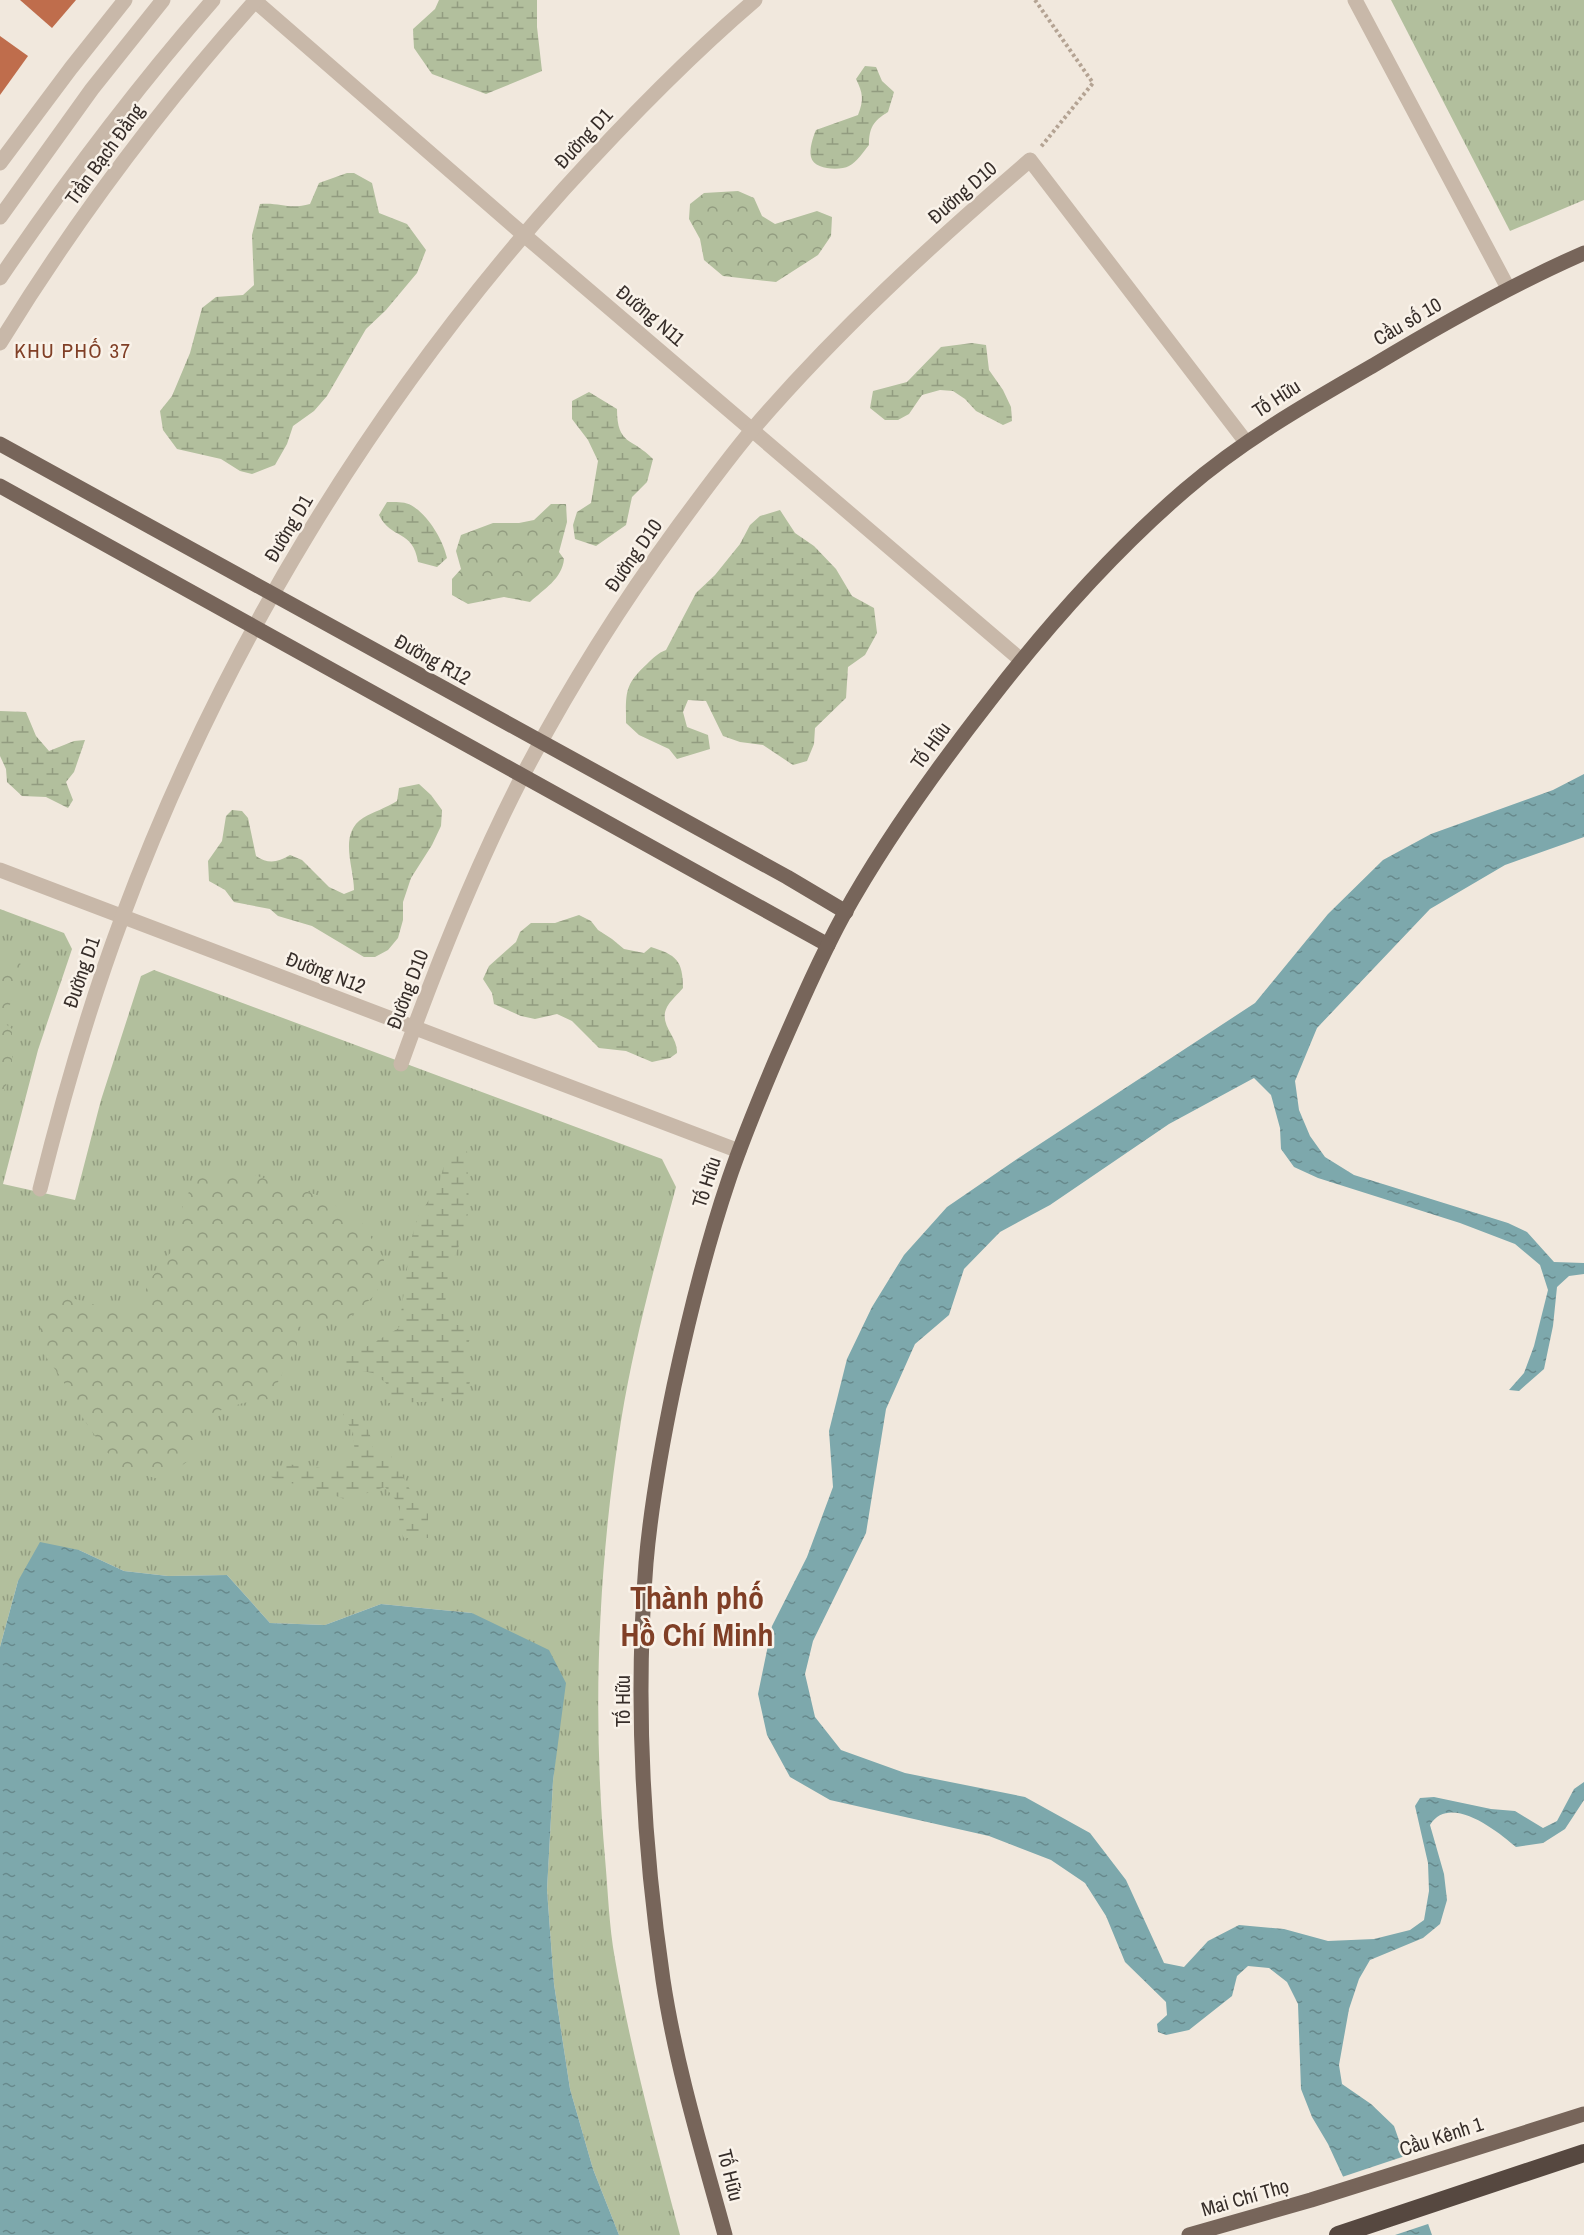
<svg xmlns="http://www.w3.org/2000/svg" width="1584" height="2235" viewBox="0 0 1584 2235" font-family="'Archivo Narrow',sans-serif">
	<defs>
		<pattern id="grass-tufts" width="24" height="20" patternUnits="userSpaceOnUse" patternTransform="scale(1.5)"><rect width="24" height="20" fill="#b2bf9d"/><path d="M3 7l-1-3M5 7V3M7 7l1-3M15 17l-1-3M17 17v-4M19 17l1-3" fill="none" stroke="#929c80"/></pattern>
		<pattern id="forest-crowns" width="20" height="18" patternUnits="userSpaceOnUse" patternTransform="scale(1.5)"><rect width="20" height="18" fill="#b2bf9d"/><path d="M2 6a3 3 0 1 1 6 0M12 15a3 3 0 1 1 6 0" fill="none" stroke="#929c80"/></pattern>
		<pattern id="wetland-marsh" width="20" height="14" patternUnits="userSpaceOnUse" patternTransform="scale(1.5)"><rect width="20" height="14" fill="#b2bf9d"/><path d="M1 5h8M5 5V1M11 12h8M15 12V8" fill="none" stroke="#929c80"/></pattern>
		<pattern id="water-ripples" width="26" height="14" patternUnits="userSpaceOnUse" patternTransform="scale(1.5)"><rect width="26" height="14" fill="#7da8ac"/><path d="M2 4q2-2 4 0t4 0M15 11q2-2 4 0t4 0" fill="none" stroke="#67898c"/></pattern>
	</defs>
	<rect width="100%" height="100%" fill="#f1e8dd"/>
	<g fill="url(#grass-tufts)">
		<path d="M1391 0H1584V200L1510 231Z"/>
		<path d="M0 909 64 933 72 949 38 1050 3 1184 75 1200 101 1100 141 976 154 970 662 1159 676 1187C655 1264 634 1342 621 1421 598 1566 592 1712 605 1858 608 1891 609 1926 615 1959 631 2052 656 2144 680 2235H619L593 2169 570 2089 554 1984 547 1890 553 1781 558 1733 472 1613 381 1604 325 1625 270 1623 227 1575 168 1576 124 1571 79 1550 18 1581 0 1647Z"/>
	</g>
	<g fill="url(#forest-crowns)">
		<path d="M738 191 754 198 762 216 775 224 817 211 832 217 831 236 818 255 776 282 723 276 704 260 700 239 689 219 690 204 704 193Z"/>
		<path d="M551 504H566L567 522 559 552 564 559C562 579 544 589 530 602L504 597 468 604 452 595V579L461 569 456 551 461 535 493 523H519L534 520Z"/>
		<path d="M0 955 21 964 20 984 2 1021 12 1029V1066L0 1104Z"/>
		<path d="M205 1171 254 1175 320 1196 360 1220 384 1259 383 1273 376 1294 348 1319 298 1327 297 1346 269 1399 243 1403 197 1418 192 1458 162 1480 120 1468 102 1446 70 1399 63 1380 35 1342 49 1307 65 1296 102 1307 142 1305 148 1282 181 1239 183 1200Z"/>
	</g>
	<g fill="url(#wetland-marsh)">
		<path d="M439 0H537V27L542 71 486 94 432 74 414 48 413 29 435 9Z"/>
		<path d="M865 66 876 67 882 81 894 92 888 112C873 121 869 128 869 145 863 152 857 162 849 166 840 171 814 170 811 157 809 149 813 137 816 130L858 115C864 100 863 93 856 79Z"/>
		<path d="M347 173H354L372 183 379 213 407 224 426 250 417 273 386 310 366 329 327 396 314 411 293 426 287 444 275 465 252 474 240 471 221 459 177 449 163 430 160 411 172 396 190 353 202 308 216 297 243 295 254 285 252 235 260 204C280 202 289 210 310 204L319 183Z"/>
		<path d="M972 343 986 345 989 370 1003 390 1011 407 1012 421 1003 425 976 411 965 399 953 391 940 390 922 395 909 414 898 420H885L870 408 873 391 907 382 941 347Z"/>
		<path d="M589 392 617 409C617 446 632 437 653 459L647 482 632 497 626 525 596 546 575 539 573 525 577 512 591 503 598 461 588 440 572 419V401Z"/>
		<path d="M387 502C396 502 406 501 414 507 429 517 443 540 447 558L437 567 418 562C413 529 391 540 379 515Z"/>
		<path d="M780 510 795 533 814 546 836 569 852 596 874 608 877 633 865 655 848 667 846 698 815 728 814 744 807 761 793 765 763 745 740 742 723 736 706 701 688 700 683 712 687 727 708 735 710 749 677 759 669 749 639 735 626 723C626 693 624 685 647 664 653 658 658 653 666 650L696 593 715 575 740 544 750 525 760 516Z"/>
		<path d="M0 711 26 712 36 736 49 751 74 741 85 740 74 772 66 782 73 800 68 808 46 797 22 796 7 782 6 769 0 756Z"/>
		<path d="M419 784 431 795 442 810 441 826 432 845 411 878 403 902V920L398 938 388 950 375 957H364L312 926 278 916 270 909 234 902 225 890 209 881 208 861 222 841 226 816 232 810 242 811 248 818 256 856C268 864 277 863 290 855L302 860 329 887 344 894 354 890C354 867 338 834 363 818 373 812 386 808 397 801L399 788Z"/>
		<path d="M579 915 591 921 598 930 612 939 624 949 644 953 651 947C676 955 683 960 683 988 678 994 670 1001 667 1007 658 1025 678 1036 677 1053L670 1058 652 1062 626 1051 599 1048 572 1021 557 1014 535 1019 521 1016 494 1004 492 993 483 979 489 966 516 942 520 932 531 923H555Z"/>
		<path d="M467 1150 469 1210 460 1243 448 1273 445 1305 454 1324 470 1328V1338L461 1367 471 1378 466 1396 452 1401 388 1403 386 1383 373 1373 345 1368V1359L399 1328 411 1240 418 1217 439 1184 446 1158Z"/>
		<path d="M347 1406C363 1417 370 1429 373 1448L391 1456 413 1495 428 1510V1538H404L399 1528 400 1505 385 1487 347 1500 304 1484 283 1483 267 1475 286 1464 329 1469 355 1455 353 1432 343 1415Z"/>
	</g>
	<g fill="url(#water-ripples)">
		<path d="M1584 774V837L1505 865 1430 909 1317 1028 1295 1081 1299 1110 1310 1136 1325 1157 1354 1175 1508 1223 1527 1232 1554 1262 1584 1263V1274L1569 1276 1557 1287 1553 1326 1544 1369 1519 1391 1509 1390 1524 1373 1534 1346 1548 1290 1540 1265 1515 1244 1460 1223 1318 1178 1294 1167 1281 1149 1280 1128 1271 1095 1254 1078 1169 1124 1050 1205 1000 1232 964 1269 949 1315 915 1344 886 1409 866 1533 813 1641 805 1674 815 1717 841 1750 905 1773 1025 1797 1090 1833 1126 1880 1164 1963 1184 1967 1208 1941 1239 1925 1284 1929 1328 1941 1374 1939 1410 1930 1424 1920 1429 1891 1428 1863 1415 1806 1420 1798 1434 1797 1491 1809 1515 1811 1543 1828 1557 1821 1574 1789 1584 1782V1800L1565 1829 1543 1843 1516 1847C1497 1831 1450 1793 1430 1825L1444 1874 1447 1900 1440 1924 1423 1938 1370 1960 1359 1979 1349 2009 1339 2065 1342 2084 1371 2104 1394 2126 1432 2235H1370L1328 2144 1312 2117 1301 2089 1298 2004 1287 1982 1269 1968 1248 1966 1237 1976 1232 1996 1189 2030 1166 2035 1158 2032 1157 2024 1167 2015 1166 2002 1125 1962 1106 1916 1085 1883 1051 1860 989 1836 830 1800 790 1777 767 1735 758 1694 772 1626 807 1557 833 1487 829 1431 847 1359 872 1307 904 1255 947 1207 1017 1159 1255 1003 1328 914 1383 860 1431 834 1553 790Z"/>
		<path d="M40 1542 79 1550 124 1571 168 1576 227 1575 270 1623 325 1625 381 1604 472 1613 549 1650 566 1683 553 1781 547 1890 554 1984 570 2089 593 2169 619 2235H0V1647L18 1581Z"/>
	</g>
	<path fill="#f1e8dd" d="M1408 2155 1431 2223 1395 2235H1367L1339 2178Z"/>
	<g fill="#bf6d4c">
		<path d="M20 0H76L52 28Z"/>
		<path d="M0 36 28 56 0 95Z"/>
	</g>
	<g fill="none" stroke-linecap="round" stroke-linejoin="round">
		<path stroke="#b4a393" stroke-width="4" stroke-dasharray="3 3" stroke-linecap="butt" d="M1035 0 1093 83 1040 148"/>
		<g stroke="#c8b8a9" stroke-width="15">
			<path d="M254 0 524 235 1021 660"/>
			<path d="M1355 0 1508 288"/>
			<path d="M0 163 71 68 125 0"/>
			<path d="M0 217 92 89 163 0"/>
			<path d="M0 278C66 181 136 88 213 0"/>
			<path d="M0 343C75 221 161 106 256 0"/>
			<path d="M0 870 739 1151"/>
			<path d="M401 1064C436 966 475 868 523 775 568 689 620 606 677 528 702 494 726 461 752 430 836 332 932 244 1030 160L1246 442"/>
			<path d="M40 1189C63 1097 89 1006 122 918 222 649 373 402 564 189 624 123 687 58 755 0"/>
		</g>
		<g stroke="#77655a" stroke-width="15">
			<path d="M0 444 787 877 846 912"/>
			<path d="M0 486 828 945"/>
			<path d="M725 2235C702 2151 676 2066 663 1980 643 1843 635 1701 646 1563 651 1504 662 1444 674 1386 689 1316 706 1247 729 1179 743 1138 760 1097 777 1057 798 1009 818 962 843 916 885 840 937 768 991 699 1049 624 1113 552 1185 490 1243 440 1308 403 1374 365 1442 324 1511 285 1584 253"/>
			<path d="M1189 2235 1311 2200 1584 2114"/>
		</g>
		<path stroke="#564840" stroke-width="18" d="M1338 2235 1584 2153"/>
	</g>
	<g text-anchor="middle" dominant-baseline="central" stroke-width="5" stroke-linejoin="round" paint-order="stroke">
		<g font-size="20" fill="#362d29" stroke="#f9f2e9">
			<text transform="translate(583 138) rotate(-47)">Đường D1</text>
			<text transform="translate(104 154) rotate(-54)">Trần Bạch Đằng</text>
			<text transform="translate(962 192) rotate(-41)">Đường D10</text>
			<text transform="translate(651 315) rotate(40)">Đường N11</text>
			<text transform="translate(1407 321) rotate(-30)">Cầu số 10</text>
			<text transform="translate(1276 398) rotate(-33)">Tố Hữu</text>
			<text transform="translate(288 528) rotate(-59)">Đường D1</text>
			<text transform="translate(633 555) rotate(-55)">Đường D10</text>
			<text transform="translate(433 659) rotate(29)">Đường R12</text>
			<text transform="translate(930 745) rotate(-54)">Tố Hữu</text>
			<text transform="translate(81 972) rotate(-71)">Đường D1</text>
			<text transform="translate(326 972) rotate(21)">Đường N12</text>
			<text transform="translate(407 989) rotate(-69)">Đường D10</text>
			<text transform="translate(706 1182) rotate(-72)">Tố Hữu</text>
			<text transform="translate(622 1701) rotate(-90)">Tố Hữu</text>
			<text transform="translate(1441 2136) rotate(-18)">Cầu Kênh 1</text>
			<text transform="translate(731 2175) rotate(76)">Tố Hữu</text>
			<text transform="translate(1245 2197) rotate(-16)">Mai Chí Thọ</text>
		</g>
		<g font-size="21" letter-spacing="1.5" fill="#803f26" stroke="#f9f2e9">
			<text x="73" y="350">KHU PHỐ 37</text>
		</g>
		<g font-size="32" font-weight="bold" fill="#803f26" stroke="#f9f2e9">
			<text x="697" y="1597">Thành phố<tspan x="697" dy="37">Hồ Chí Minh</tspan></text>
		</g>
	</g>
</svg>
